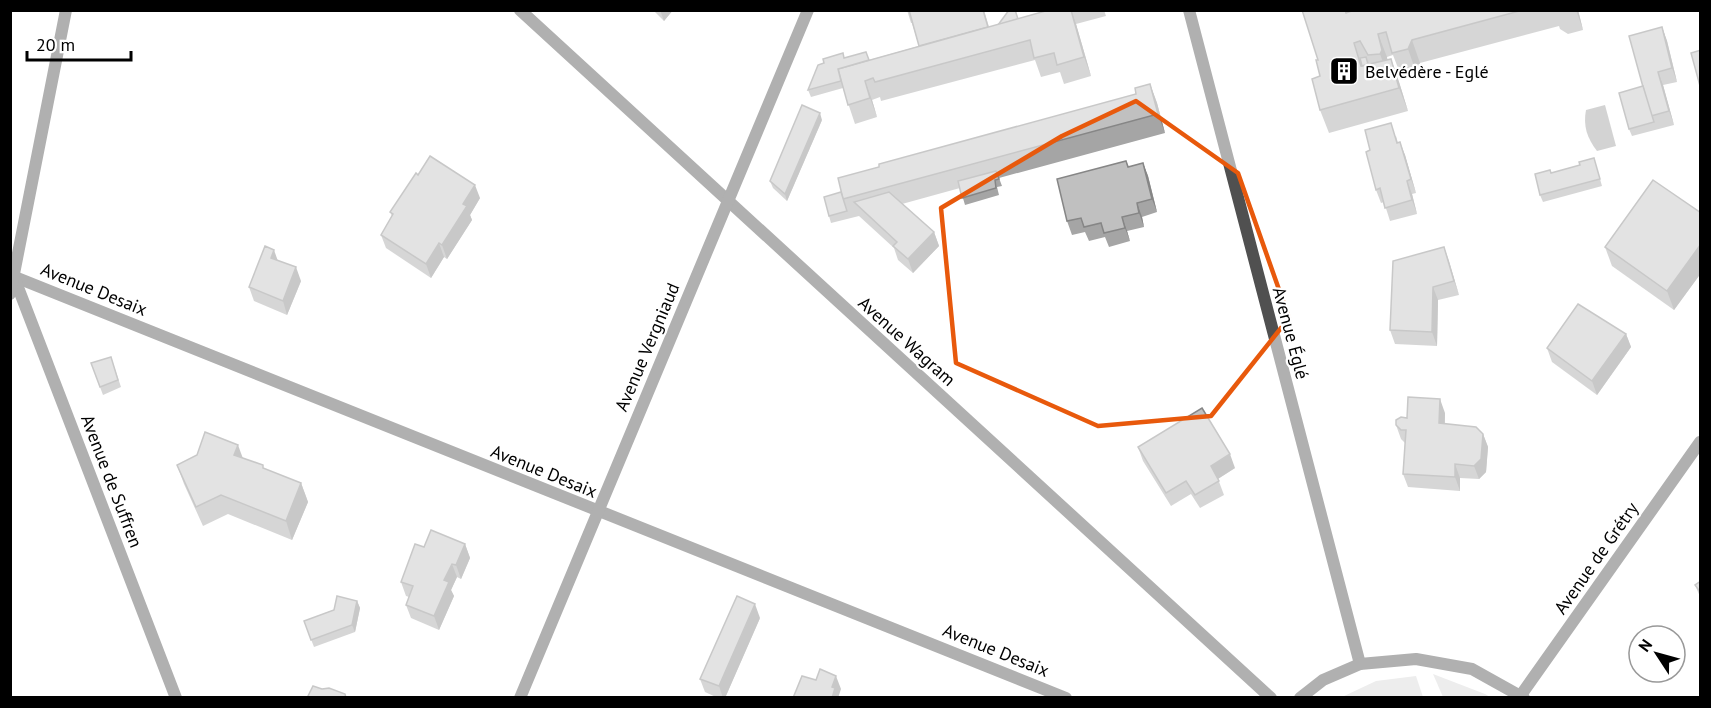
<svg xmlns="http://www.w3.org/2000/svg" width="1711" height="708" viewBox="0 0 1711 708" font-family="'PT Sans',sans-serif">
	<rect width="100%" height="100%" fill="#fff"/>
	<g fill="#d7d7d7">
		<path d="M1433 674 1485 694 1490 697H1443Z"/>
		<path d="M1416 676 1423 697H1342L1376 681Z"/>
	</g>
	<path fill="#9e9e9e" d="M1605 105 1616 146 1597 151C1587 138 1583 126 1586 110Z"/>
	<g fill="none" stroke-linecap="round" stroke-linejoin="round">
		<g stroke="#505050" stroke-width="12">
			<path d="M520 10 1271 698"/>
			<path d="M1189 10 1360 664"/>
			<path d="M10 275 1066 698"/>
			<path d="M14 277 176 698"/>
			<path d="M10 294 66 10"/>
			<path d="M1521 695 1700 442"/>
			<path d="M520 698 808 10"/>
			<path d="M1300 698 1323 680 1360 664 1416 659 1472 669 1524 698"/>
		</g>
	</g>
	<g fill="#a5a5a5">
		<path d="M653 10H673L664 21Z"/>
		<path d="M907 10H984L989 27 998 25 1009 10H1016L1018 19 1049 10H1104L1106 16 1076 24 1091 76 1064 84 1060 72 1041 77 1035 60 881 101 880 97 872 100 877 117 855 124 843 88 811 97 808 90 824 63 843 53 844 58 869 60 919 46 912 23H911Z"/>
		<path d="M1347 10 1348 12 1354 10H1578L1583 30 1568 34 1560 29 1559 26 1420 63 1416 72 1401 76 1393 55 1387 57V60L1391 59 1399 82 1408 111 1329 133 1320 110V76L1318 60Z"/>
		<path d="M1662 27 1667 41 1677 82 1663 85 1674 125 1632 136 1629 129Z"/>
		<path d="M1150 84 1157 103 1165 133 999 178 1002 186 997 187 999 195 965 205 960 188 902 204 934 232 939 246 913 273 898 260 894 248 859 216 831 223 829 216 841 192 1136 94Z"/>
		<path d="M822 120 787 201 773 188 770 181Z"/>
		<path d="M1396 136 1398 143 1405 155 1416 193 1412 194 1417 214 1390 221 1384 202 1381 203 1376 190 1370 150Z"/>
		<path d="M1594 158 1602 186 1543 202 1540 195 1551 173 1580 165Z"/>
		<path d="M1126 161 1129 167 1143 163 1148 176 1157 212 1142 217 1144 227 1127 231 1130 241 1109 247 1105 237 1089 241 1085 232 1072 235 1067 221Z"/>
		<path d="M418 175 480 198 470 215 472 220 447 259 444 257 431 278 386 248 381 235 392 216 390 212Z"/>
		<path d="M1701 213V273L1674 310 1612 266 1605 247Z"/>
		<path d="M1444 247 1459 295 1438 300 1437 346 1395 344 1390 330Z"/>
		<path d="M301 281 287 315 254 301 249 287Z"/>
		<path d="M1626 334 1631 347 1597 395 1552 362 1547 348Z"/>
		<path d="M111 357 121 387 103 395 91 363Z"/>
		<path d="M1445 413V424L1483 434 1488 447 1486 472 1479 479 1460 478V491L1408 487 1403 474 1405 443 1401 439 1396 425Z"/>
		<path d="M1138 447 1235 468 1218 479 1224 495 1200 508 1191 494 1171 506 1143 461Z"/>
		<path d="M243 458 264 469 301 483 308 502 292 540 228 514 203 526 184 484 177 465Z"/>
		<path d="M465 544 470 558 461 579 457 577 451 590 454 596 439 630 411 618 406 605 409 597 406 596 401 582 424 547Z"/>
		<path d="M1701 581V599L1695 585Z"/>
		<path d="M357 601 360 608 355 632 314 647 304 621Z"/>
		<path d="M760 618 725 698H718L705 692 700 679Z"/>
	</g>
	<g fill="#868686">
		<path d="M660 10H673L664 21Z"/>
		<path d="M1071 10 1076 24 1091 76 1084 57Z"/>
		<path d="M1576 10H1578L1583 30Z"/>
		<path d="M1662 27 1667 41 1677 82 1672 68Z"/>
		<path d="M1378 34 1387 57 1390 73 1388 76 1380 54Z"/>
		<path d="M1412 40 1420 63 1416 72 1408 49Z"/>
		<path d="M1391 59 1399 82 1408 111 1399 88Z"/>
		<path d="M1658 72 1663 85 1674 125 1669 111Z"/>
		<path d="M865 81 872 100 877 117 870 98Z"/>
		<path d="M1150 84 1157 103 1165 133 1158 114Z"/>
		<path d="M820 113 822 120 787 201 785 194Z"/>
		<path d="M1400 142 1405 155 1416 193 1411 179Z"/>
		<path d="M1143 163 1148 176 1157 212 1152 199Z"/>
		<path d="M1407 181 1412 194 1417 214 1412 200Z"/>
		<path d="M475 185 480 198 470 215 472 220 447 259 442 245 463 204Z"/>
		<path d="M1137 203 1142 217 1144 227 1139 213Z"/>
		<path d="M1122 217 1127 231 1130 241 1125 228Z"/>
		<path d="M934 232 939 246 913 273 908 259Z"/>
		<path d="M439 243 444 257 431 278 426 264Z"/>
		<path d="M1701 244V273L1674 310 1667 291Z"/>
		<path d="M1444 247 1449 261 1459 295 1454 281Z"/>
		<path d="M274 250 279 264 271 258Z"/>
		<path d="M296 267 301 281 287 315 283 301Z"/>
		<path d="M1433 287 1438 300 1437 346 1432 332Z"/>
		<path d="M1626 334 1631 347 1597 395 1592 381Z"/>
		<path d="M1440 399 1445 413 1444 437 1439 423Z"/>
		<path d="M1483 434 1488 447 1486 472 1479 479 1474 466Z"/>
		<path d="M238 445 245 464 234 455Z"/>
		<path d="M1230 454 1235 468 1216 480 1211 466Z"/>
		<path d="M1455 464 1460 478V491L1455 477Z"/>
		<path d="M301 483 308 502 292 540 286 521Z"/>
		<path d="M465 544 470 558 461 579 456 565Z"/>
		<path d="M452 564 457 577 451 590 454 596 439 630 434 616 444 580Z"/>
		<path d="M357 601 360 608 355 632 352 625Z"/>
		<path d="M755 604 760 618 725 698H723L719 686Z"/>
		<path d="M836 676 841 689 838 698H832V687Z"/>
	</g>
	<g fill="#c0c0c0" stroke="#868686" stroke-width="1.5">
		<path d="M909 10H983L988 27 919 46Z"/>
		<path d="M1009 10H1015L1018 19 998 25Z"/>
		<path d="M1049 10H1071L1084 57 1057 65 1054 53 1034 58 1030 40 875 82 873 78 865 81 870 98 848 105 838 69Z"/>
		<path d="M1302 10H1345L1346 13 1354 10H1523L1412 40 1408 49 1392 53 1386 32 1378 34 1382 50 1380 54 1368 55 1360 41 1354 43 1361 66 1391 59 1399 88 1320 110 1312 79 1320 76 1316 60H1318Z"/>
		<path d="M1662 27 1672 68 1658 72 1669 111 1651 116 1629 36Z"/>
		<path d="M1701 50V86H1700L1691 53Z"/>
		<path d="M866 52 869 60 838 69 841 81 808 90 818 65 824 63 823 59 843 53 844 58Z"/>
		<path d="M1366 57 1368 64 1362 66 1360 58Z"/>
		<path d="M1150 84 1158 114 843 199 838 178 879 167V164L1136 94 1135 88Z"/>
		<path d="M1643 86 1654 122 1629 129 1619 93Z"/>
		<path d="M802 105 820 113 785 194 770 181Z"/>
		<path d="M1391 123 1397 143 1400 142 1411 179 1407 181 1412 200 1385 208 1380 188 1376 190 1366 152 1370 150 1365 130Z"/>
		<path d="M430 156 475 185 463 204 467 206 442 245 439 243 426 264 381 235 393 214 390 212 416 173 418 175Z"/>
		<path d="M1594 158 1600 179 1540 195 1535 174 1550 170 1551 173 1580 165 1579 162Z"/>
		<path d="M1126 161 1128 167 1143 163 1152 199 1137 203 1139 213 1122 217 1125 228 1104 233 1101 223 1084 227 1081 218 1067 221 1057 179Z"/>
		<path d="M996 171 999 179 995 180 996 188 962 198 958 181Z"/>
		<path d="M1653 180 1701 213V244L1667 291 1605 247Z"/>
		<path d="M841 192 847 211 829 216 824 197Z"/>
		<path d="M889 192 934 232 908 259 893 246 897 242 854 202Z"/>
		<path d="M265 246 274 250 271 258 296 267 283 301 249 287Z"/>
		<path d="M1444 247 1454 281 1433 287 1432 332 1390 330 1393 261Z"/>
		<path d="M1578 304 1626 334 1592 381 1547 348Z"/>
		<path d="M111 357 118 380 100 387 91 363Z"/>
		<path d="M1408 397 1440 399 1439 423 1476 427 1483 434 1481 459 1474 466 1455 464V477L1403 474 1406 430H1401L1396 425V420L1401 417 1407 418Z"/>
		<path d="M1202 408 1230 454 1211 466 1219 481 1195 495 1186 481 1166 493 1138 447Z"/>
		<path d="M205 432 238 445 234 455 263 465V468L301 483 286 521 221 495 196 507 177 465 197 455Z"/>
		<path d="M431 530 465 544 456 565 452 564 444 580 449 582 434 616 406 605 413 586 401 582 415 544 424 547Z"/>
		<path d="M1701 581V593L1695 585Z"/>
		<path d="M337 596 357 601 352 625 311 640 304 621 334 610Z"/>
		<path d="M737 596 755 604 719 686 700 679Z"/>
		<path d="M820 669 836 676 832 687 835 688 832 698H793L802 676 816 680Z"/>
		<path d="M313 686 322 689 329 688 345 694 346 698H307Z"/>
	</g>
	<path d="M0 0H1711V708H0ZM1136 101 1238 173 1289 318 1211 416 1098 426 956 363 941 208 1062 136Z" fill="#fff" fill-opacity=".55" fill-rule="evenodd"/>
	<path fill="none" stroke="#e8590c" stroke-width="4.5" stroke-linejoin="round" d="M1136 101 1238 173 1289 318 1211 416 1098 426 956 363 941 208 1062 136Z"/>
	<defs>
		<g id="building-square" transform="scale(1.5)"><rect x="-9" y="-9" width="18" height="18" rx="4" fill="#000" stroke="#fff"/><path d="M-4-6H4V6H1V3H-1V6H-4ZM-2.5-4.3h1.7v1.8h-1.7ZM.8-4.3h1.7v1.8H.8ZM-2.5-1h1.7V.8h-1.7ZM.8-1h1.7V.8H.8Z" fill="#fff"/></g>
	</defs>
	<g fill-rule="evenodd">
		<use href="#building-square" x="1344" y="71"/>
	</g>
	<g text-anchor="middle" dominant-baseline="central" stroke-width="4.5" stroke-linejoin="round" paint-order="stroke">
		<g font-size="18" fill="#000" stroke="#fff" text-anchor="start">
			<text x="1365" y="71">Belvédère - Eglé</text>
		</g>
		<g font-size="18" fill="#000" stroke="#fff">
			<text transform="translate(94 289) rotate(22)">Avenue Desaix</text>
			<text transform="translate(1291 333) rotate(75)">Avenue Églé</text>
			<text transform="translate(907 341) rotate(42)">Avenue Wagram</text>
			<text transform="translate(647 347) rotate(-67)">Avenue Vergniaud</text>
			<text transform="translate(544 471) rotate(22)">Avenue Desaix</text>
			<text transform="translate(112 481) rotate(69)">Avenue de Suffren</text>
			<text transform="translate(1596 558) rotate(-55)">Avenue de Grétry</text>
			<text transform="translate(996 650) rotate(22)">Avenue Desaix</text>
		</g>
	</g>
	<rect width="1711" height="708" fill="none" stroke="#000000" stroke-width="24"/>
	<g transform="translate(1657 654) rotate(306)"><circle r="28" fill="#ffffff" stroke="#999999" stroke-width="1.5"/>
	<path d="M0-4.5L10 22L0 15L-10 22Z" fill="#000000"/>
	<text y="-9" font-size="16" font-weight="bold" text-anchor="middle" fill="#000000">N</text>
	</g>
	<path d="M27 51v9h104v-9" fill="none" stroke="#000000" stroke-width="3"/>
	<text x="36" y="51" font-size="18" fill="#000000" stroke="#ffffff" stroke-width="4.5" paint-order="stroke">20 m</text>
</svg>
